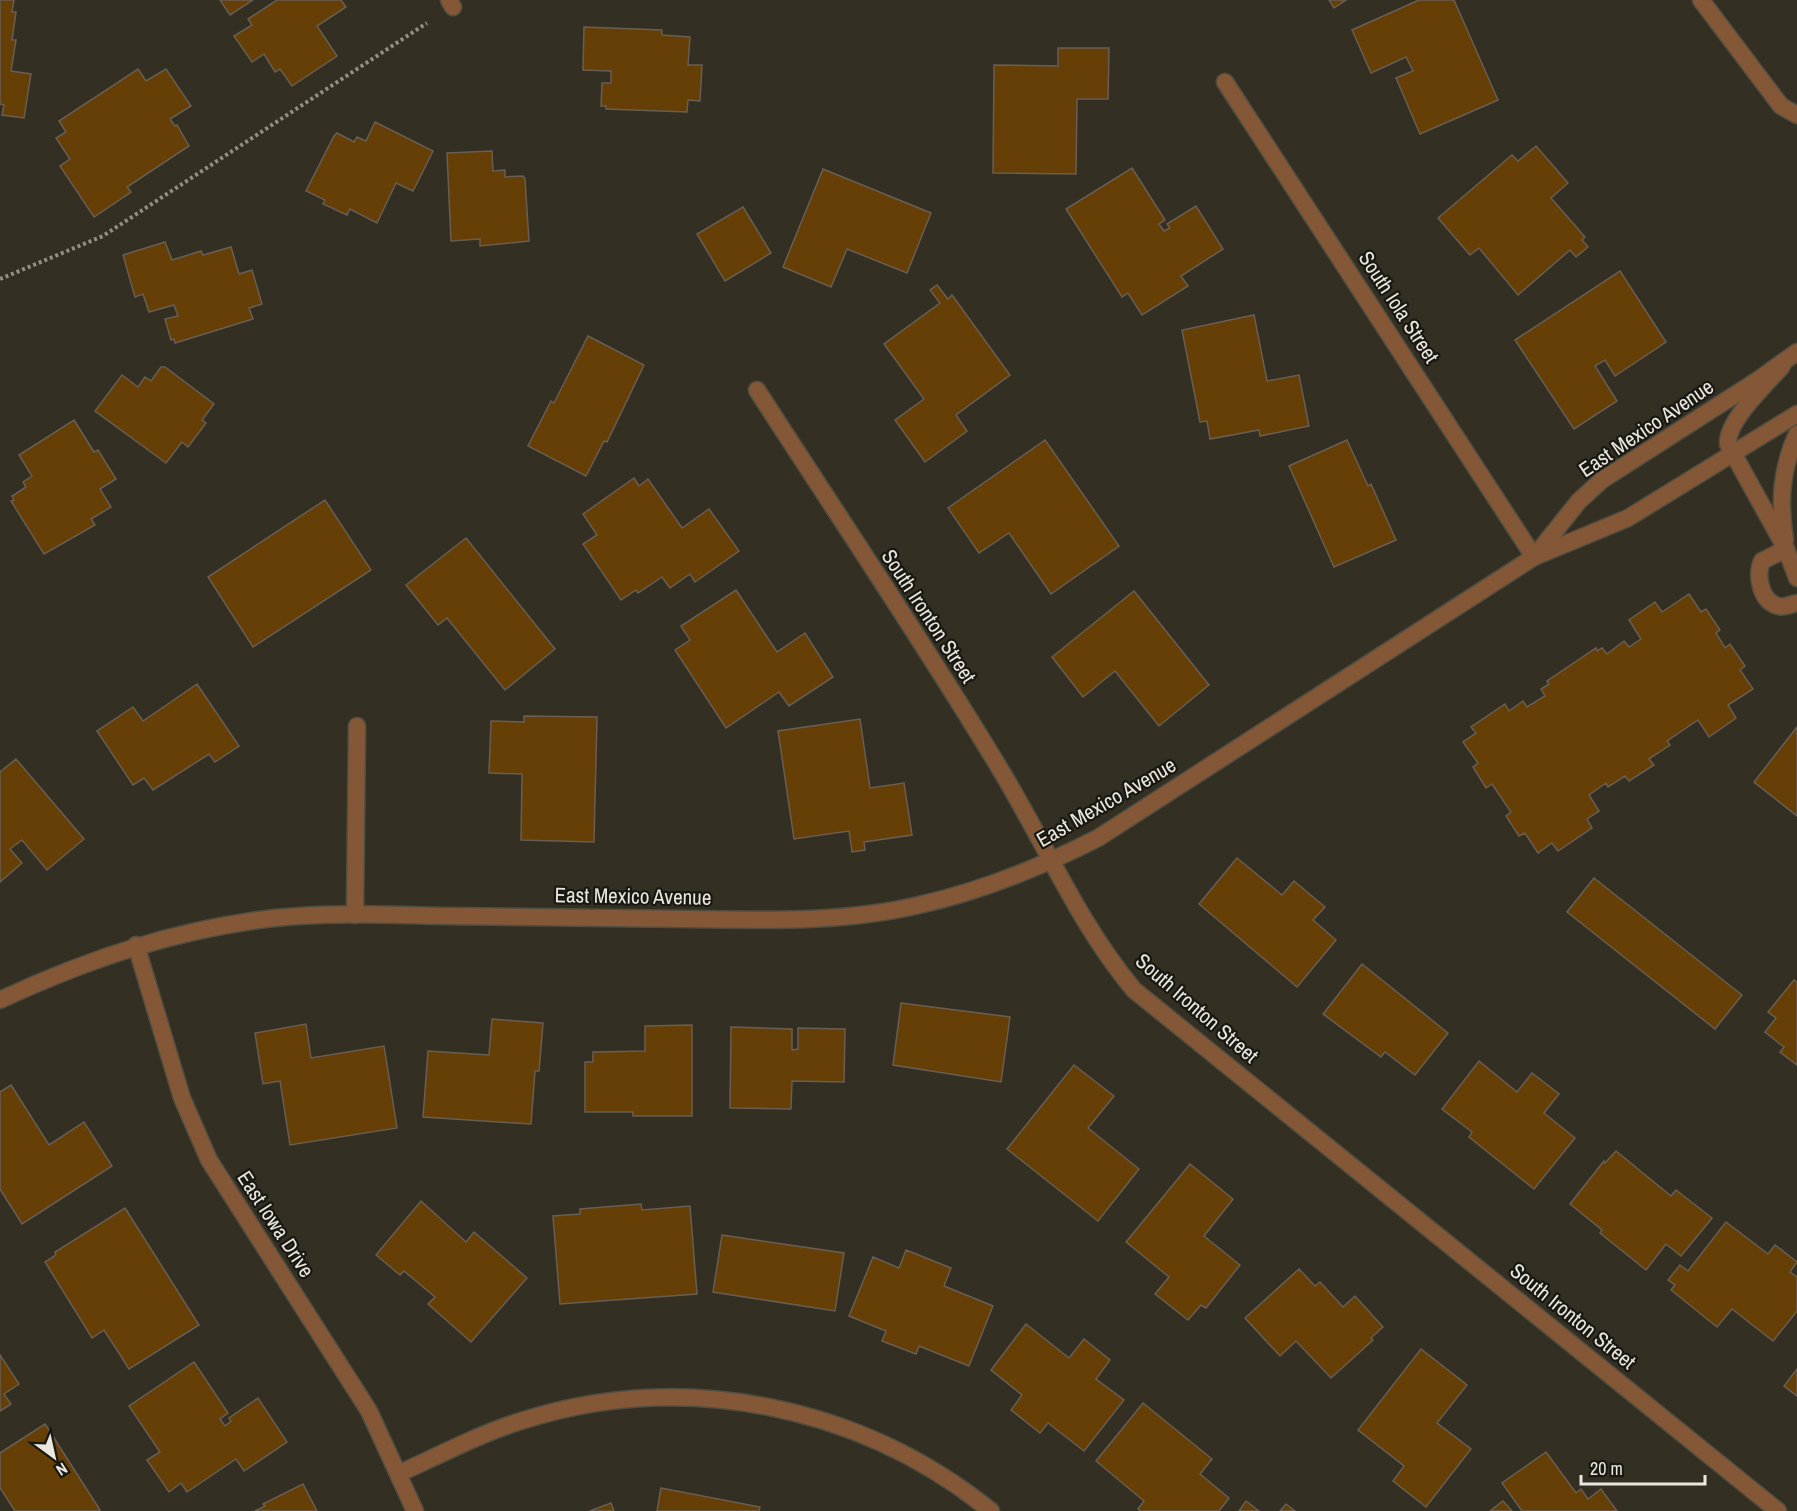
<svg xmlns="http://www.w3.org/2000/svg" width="1797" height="1511" viewBox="0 0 1797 1511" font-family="'Archivo Narrow',sans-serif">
	<rect width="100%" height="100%" fill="#333023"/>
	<g fill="#653f05" stroke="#695e53" stroke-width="1.5">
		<path d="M0 0H14L12 12H16L12 40H16L11 71 31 74 24 118 2 115 4 105 0 104Z"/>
		<path d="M220 0H253L230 15Z"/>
		<path d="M277 0H341L346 7 317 26 337 56 292 86 280 69 275 72 264 54 252 62 234 36 252 25 248 19Z"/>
		<path d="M1329 0H1346L1334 8Z"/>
		<path d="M1419 0H1454L1498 100 1420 134 1396 78 1413 71 1406 57 1371 73 1352 30Z"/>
		<path d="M584 27 662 30V35L690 37 688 65H702L700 101 688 100 687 112 606 109V106H601L602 83H611V71L583 70Z"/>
		<path d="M1058 48H1109L1108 99H1077L1076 174 993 173 994 65 1058 66Z"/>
		<path d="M138 69 146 81 166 69 191 106 170 119 175 126 177 125 189 146 127 187 131 192 94 217 60 166 70 159 56 138 66 132 59 121Z"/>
		<path d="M375 122 433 151 413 191 396 183 377 223 350 209 347 215 323 204 325 200 306 191 334 136 337 133 354 142 357 137 366 141Z"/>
		<path d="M1536 146 1568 183 1551 198 1585 237 1582 240 1588 247 1576 257 1570 250 1518 295 1479 248 1470 255 1438 218 1512 155 1518 161Z"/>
		<path d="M492 151 493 171 505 170V177L523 176 525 179 529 241 480 246V239L451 241 447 153Z"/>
		<path d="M1132 168 1165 220 1159 224 1164 231 1170 228 1167 224 1196 206 1223 249 1181 276 1188 286 1142 315 1128 293 1122 297 1066 209Z"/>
		<path d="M823 169 931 213 907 273 847 249 831 287 783 267Z"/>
		<path d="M743 207 771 253 725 281 697 234Z"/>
		<path d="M165 242 172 260 201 251 203 255 231 247 239 274 252 270 262 304 249 308 253 319 175 343 174 339 171 340 165 319 178 316 174 305 149 312 143 294 135 297 123 255Z"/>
		<path d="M1620 271 1666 342 1615 376 1605 360 1595 366 1617 401 1574 429 1515 340Z"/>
		<path d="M937 285 948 299 952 295 1010 375 956 415 967 431 925 462 895 420 924 399 884 344 940 303 930 290Z"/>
		<path d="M1254 315 1267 381 1299 375 1309 426 1260 436 1259 430 1210 439 1207 421 1200 422 1182 330Z"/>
		<path d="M588 336 644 365 607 442 604 441 586 476 528 446 551 401 554 403Z"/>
		<path d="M161 367H165L214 404 202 420 206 423 188 447 182 442 166 463 95 411 122 375 138 387 145 377 151 381Z"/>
		<path d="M74 420 94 452 98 450 116 479 100 489 111 507 91 519 95 525 44 554 11 501 14 500 12 496 26 487 23 482 32 476 19 455Z"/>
		<path d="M1045 440 1119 546 1051 594 1009 533 979 553 948 508Z"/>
		<path d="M1347 440 1368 486 1371 484 1396 540 1334 567 1289 466Z"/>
		<path d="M634 478 639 486 648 479 682 528 709 509 739 551 695 582 690 574 670 588 662 577 638 593 636 590 621 600 583 544 597 535 583 514Z"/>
		<path d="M325 500 371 570 253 647 208 577Z"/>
		<path d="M466 538 555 649 505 690 447 618 438 625 406 585Z"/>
		<path d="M736 590 777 652 805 633 833 677 789 706 779 692 726 728 675 650 690 640 681 626Z"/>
		<path d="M1134 591 1209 685 1159 726 1115 671 1083 697 1052 657Z"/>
		<path d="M1689 594 1701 612 1706 609 1720 630 1716 633 1725 648 1730 644 1745 666 1740 670 1753 689 1728 705 1736 718 1709 737 1698 720 1667 741 1670 745 1649 759 1654 765 1629 781 1625 776 1608 787 1606 783 1589 795 1599 811 1587 819 1592 828 1558 851 1552 843 1538 853 1525 833 1519 836 1506 816 1511 812 1492 784 1486 788 1473 767 1478 763 1463 742 1476 733 1471 727 1505 704 1509 711 1523 701 1527 707 1545 696 1541 689 1549 684 1547 681 1596 648 1597 651 1602 648 1607 654 1624 641 1629 647 1641 639 1629 620 1655 602 1662 612Z"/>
		<path d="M197 684 239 746 215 762 209 754 153 790 144 778 133 785 97 731 133 707 143 721Z"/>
		<path d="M524 716 597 717 594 842 521 840 522 774 489 773 491 721 524 722Z"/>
		<path d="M860 719 870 788 904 783 912 835 864 842 865 850 852 852 849 831 794 839 778 731Z"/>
		<path d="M1797 727V816L1754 782Z"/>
		<path d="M16 759 84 839 47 870 22 840 10 849 22 863 0 882V772Z"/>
		<path d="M1237 858 1282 895 1294 881 1325 907 1313 920 1336 940 1297 987 1199 904Z"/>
		<path d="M1594 878 1742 995 1715 1029 1567 912Z"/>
		<path d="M1362 964 1448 1033 1415 1075 1385 1052 1381 1057 1323 1014Z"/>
		<path d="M1794 980 1797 982V1065L1780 1052 1784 1047 1765 1032 1776 1018 1768 1012Z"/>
		<path d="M901 1003 1010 1017 1001 1082 893 1065Z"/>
		<path d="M492 1019 543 1023 539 1071H535L531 1124 423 1117 428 1051 489 1055Z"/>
		<path d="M306 1024 311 1058 384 1046 397 1128 290 1145 280 1081 263 1084 255 1033Z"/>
		<path d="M692 1025V1116H633V1112H585V1062H593V1052L645 1051V1026Z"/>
		<path d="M731 1027 792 1029V1050L798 1049V1028L845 1029 844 1082 792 1081 791 1109 730 1108Z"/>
		<path d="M1479 1061 1517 1092 1532 1073 1559 1094 1544 1113 1575 1138 1534 1189 1469 1137 1472 1132 1442 1109Z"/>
		<path d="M1074 1065 1114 1096 1088 1128 1139 1169 1098 1221 1007 1149Z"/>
		<path d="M11 1085 49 1145 84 1122 112 1166 22 1224 0 1189V1092Z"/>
		<path d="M1616 1151 1671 1196 1676 1190 1712 1218 1681 1256 1666 1244 1646 1270 1600 1233 1602 1230 1570 1204 1604 1161 1605 1163Z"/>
		<path d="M1190 1164 1233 1199 1204 1236 1240 1265 1206 1308 1201 1305 1188 1320 1155 1294 1169 1277 1126 1242Z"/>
		<path d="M421 1201 466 1242 474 1232 527 1278 471 1342 428 1304 435 1297 404 1271 400 1275 376 1255Z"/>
		<path d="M641 1204 642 1210 690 1206 697 1294 560 1304 553 1216 580 1214V1209Z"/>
		<path d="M125 1208 199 1325 129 1369 104 1330 92 1338 45 1262 56 1255 55 1252Z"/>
		<path d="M1726 1222 1768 1254 1775 1245 1797 1262 1790 1272 1797 1277V1311L1773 1341 1732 1309 1717 1327 1671 1290 1675 1285 1668 1280 1680 1265 1688 1271Z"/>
		<path d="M722 1235 844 1253 835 1311 713 1292Z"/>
		<path d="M906 1250 951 1268 944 1286 993 1306 969 1366 919 1346 916 1354 882 1341 886 1331 849 1316 873 1257 899 1268Z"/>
		<path d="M1299 1269 1315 1286 1320 1282 1343 1307 1355 1296 1383 1327 1371 1338 1373 1340 1331 1378 1296 1341 1280 1356 1245 1318Z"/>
		<path d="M1026 1324 1069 1358 1084 1339 1110 1360 1096 1379 1124 1400 1084 1451 1048 1423 1040 1433 1011 1410 1022 1395 991 1370Z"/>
		<path d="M1421 1349 1467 1385 1437 1423 1471 1449 1426 1507 1393 1481 1404 1466 1358 1430Z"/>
		<path d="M0 1355 19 1384 4 1394 11 1404 0 1411Z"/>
		<path d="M194 1362 228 1413 220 1419 225 1426 231 1421 229 1418 258 1398 287 1442 244 1471 236 1459 187 1492 181 1483 169 1492 147 1460 160 1452 129 1406Z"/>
		<path d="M1797 1369V1396L1784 1386Z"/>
		<path d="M1143 1403 1212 1459 1200 1474 1229 1498 1219 1511H1140L1138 1509 1144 1501 1096 1461Z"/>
		<path d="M45 1424 100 1510 98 1511H15L0 1488V1453Z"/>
		<path d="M1546 1452 1576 1493 1581 1489 1588 1499 1601 1489 1617 1511H1522L1502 1483Z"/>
		<path d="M303 1484 317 1511H255L265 1506 263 1504Z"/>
		<path d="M661 1488 760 1507 759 1511H657Z"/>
		<path d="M1246 1501 1259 1511H1239Z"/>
		<path d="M1503 1501 1512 1511H1490Z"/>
		<path d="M611 1503 614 1511H590Z"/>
		<path d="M1286 1504 1295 1511H1280Z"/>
	</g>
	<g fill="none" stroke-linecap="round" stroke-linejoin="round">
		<g stroke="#504d41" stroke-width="19">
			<g id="service">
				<path d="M1701 0 1781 106 1797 115"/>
				<path d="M1782 366C1765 386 1727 420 1728 444L1786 549 1797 578"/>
				<path d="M1785 540C1779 502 1781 469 1797 434"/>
				<path d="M1786 549 1762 561C1756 575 1760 601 1778 606 1784 608 1791 604 1797 603"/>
			</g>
		</g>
		<g stroke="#504d41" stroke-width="19">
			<g id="minor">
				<path d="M449 0 453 7"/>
				<path d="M1225 82 1534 557"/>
				<path d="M757 390C838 516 923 641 1000 769 1045 843 1078 923 1134 990L1778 1511"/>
				<path d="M1535 556 1579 501 1602 480 1758 380 1797 352"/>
				<path d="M355 915 357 726"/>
				<path d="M136 945 182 1098 209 1160 369 1411 415 1511"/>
				<path d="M0 1000C88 959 177 929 275 918 331 912 388 915 445 916 526 917 607 918 688 919 765 920 843 923 919 905 982 891 1041 867 1098 838L1534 557 1628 518 1797 414"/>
				<path d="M400 1473C440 1455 479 1434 521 1421 683 1369 860 1405 991 1511"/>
			</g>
		</g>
		<path stroke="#928f84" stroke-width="4" stroke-dasharray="3 3" stroke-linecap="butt" d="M0 279 103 236 427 23"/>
		<use href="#service" stroke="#845837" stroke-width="16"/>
		<use href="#minor" stroke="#845837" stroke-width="16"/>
	</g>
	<g text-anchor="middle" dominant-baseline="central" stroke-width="4.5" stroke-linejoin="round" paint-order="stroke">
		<g font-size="21" fill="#e9e7de" stroke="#1a1812">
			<text transform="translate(1399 307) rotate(57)">South Iola Street</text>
			<text transform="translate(1646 428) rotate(-34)">East Mexico Avenue</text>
			<text transform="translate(929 616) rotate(57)">South Ironton Street</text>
			<text transform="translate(1106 802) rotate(-30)">East Mexico Avenue</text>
			<text transform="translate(633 896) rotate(1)">East Mexico Avenue</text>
			<text transform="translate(1197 1008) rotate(41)">South Ironton Street</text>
			<text transform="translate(276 1224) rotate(57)">East Iowa Drive</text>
			<text transform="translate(1573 1316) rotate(39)">South Ironton Street</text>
		</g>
	</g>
	<g transform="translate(54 1457) rotate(147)" stroke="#1a1812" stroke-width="4.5" paint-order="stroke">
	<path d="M0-4.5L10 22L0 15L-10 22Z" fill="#e9e7de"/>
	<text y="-9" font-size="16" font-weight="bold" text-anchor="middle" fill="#e9e7de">N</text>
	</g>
	<path d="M1581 1475v9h124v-9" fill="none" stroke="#e9e7de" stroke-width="3"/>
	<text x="1590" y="1475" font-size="18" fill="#e9e7de" stroke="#1a1812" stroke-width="4.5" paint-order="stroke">20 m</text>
</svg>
